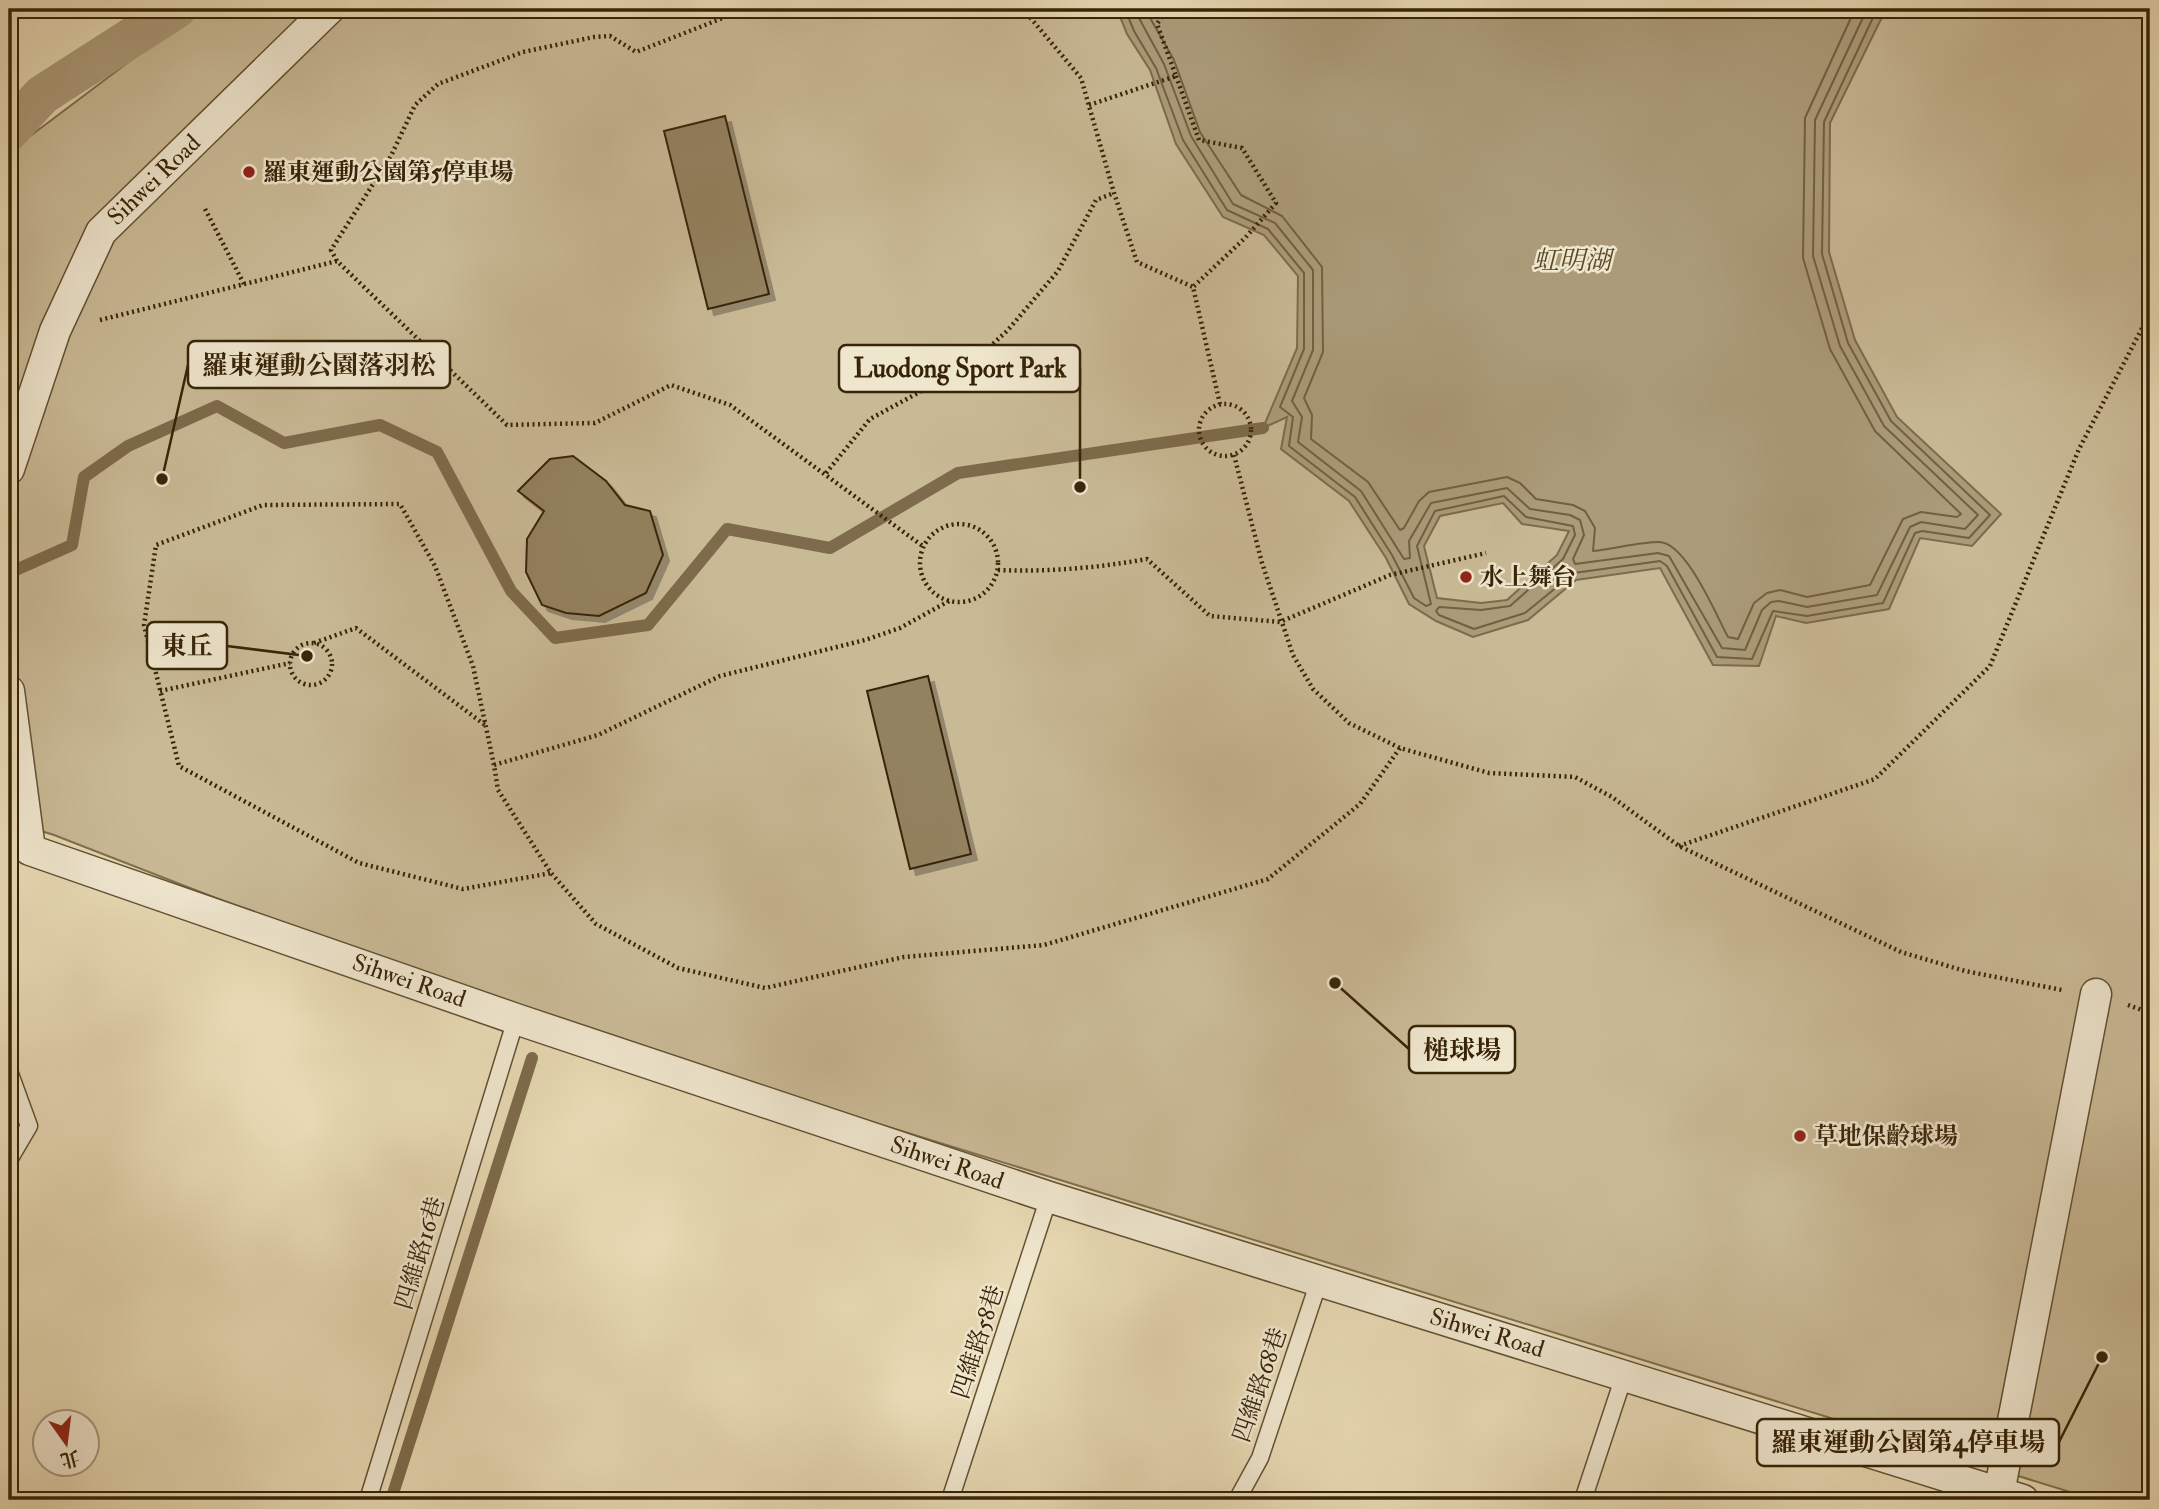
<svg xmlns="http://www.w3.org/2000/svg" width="2159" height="1509" viewBox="0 0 2159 1509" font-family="'IM FELL Double Pica','Noto Serif TC',serif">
	<defs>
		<filter id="shadow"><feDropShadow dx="6" dy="6" stdDeviation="0" flood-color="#0004"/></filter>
	</defs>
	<rect width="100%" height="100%" fill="#e7d9b3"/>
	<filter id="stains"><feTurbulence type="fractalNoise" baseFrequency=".00286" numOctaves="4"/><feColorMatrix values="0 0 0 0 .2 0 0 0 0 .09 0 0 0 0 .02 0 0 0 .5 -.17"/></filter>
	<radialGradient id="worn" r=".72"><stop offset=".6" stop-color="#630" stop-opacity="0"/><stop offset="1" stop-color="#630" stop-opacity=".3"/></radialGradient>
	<path fill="#c9ba96" stroke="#806f4e" stroke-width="2" d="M199 9H2150V1500H2096L869 1121 396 968 54 835 9 821V152Z"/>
	<path fill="#ab9b79" stroke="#7d6b4b" stroke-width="2" fill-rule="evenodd" d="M1117 9H1886L1830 123 1829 252 1855 340 1897 417 2001 514 1972 546 1920 538 1889 609 1806 623 1776 616 1759 666 1713 665 1660 568 1576 580 1528 620 1473 637 1436 621 1409 604 1386 558 1349 501 1281 449 1287 417 1263 428 1297 348 1298 276 1264 235 1223 217 1176 144 1150 70 1127 34ZM1503 503 1522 524 1569 531 1557 555 1507 600 1481 603 1437 598 1424 546 1440 516Z"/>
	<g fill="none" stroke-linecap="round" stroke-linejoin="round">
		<g stroke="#716040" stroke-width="2">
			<path d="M1125 9 1134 31 1156 68 1183 140 1227 210 1268 229 1304 273V349L1280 407 1293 417 1289 446 1355 497 1392 555 1414 598 1426 606 1431 604 1417 546 1435 511 1504 496 1526 517 1573 526 1575 535 1563 559 1510 606 1481 610 1439 607 1436 611 1439 615 1474 629 1525 613 1574 573 1660 561 1667 566 1717 657 1752 659 1773 611 1807 616 1883 603 1915 533 1922 531 1969 538 1990 515 1891 421 1848 343 1822 254 1824 122 1877 9"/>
			<path d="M1134 9 1164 64 1191 136 1233 204 1275 223 1313 270V350L1292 401 1302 417 1298 442 1361 491 1404 559 1410 558 1409 541 1431 503 1507 488 1530 509 1570 515 1580 520 1584 535 1573 559 1575 564 1658 553 1669 556 1722 648 1745 650 1762 610 1771 602 1779 601 1807 607 1877 595 1910 527 1921 522 1965 529 1978 515 1884 426 1840 346 1813 256 1815 120 1867 9"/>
			<path d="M1145 9 1174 60 1200 132 1241 195 1282 216 1322 267 1323 352 1304 398 1312 415 1311 439 1368 482 1400 530 1404 528 1419 501 1429 492 1507 477 1520 483 1536 499 1573 505 1585 511 1595 528 1593 551C1615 549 1638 542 1659 542 1686 542 1716 615 1728 637L1738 639 1754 603 1767 593 1780 590 1807 597 1870 585 1903 519 1921 512 1957 517 1961 514 1875 431 1830 349 1803 258 1805 118 1855 9"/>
		</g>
		<g stroke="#7d6b4b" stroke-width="12">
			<path d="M9 573 72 545 84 477 128 446 217 406 284 443 380 425 437 452 511 591 555 638 648 625 727 529 830 548 958 473 1263 428"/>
			<path d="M391 1500 532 1058"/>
		</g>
		<path stroke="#ab9b79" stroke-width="40" d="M9 131 42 95 176 9"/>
	</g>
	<g fill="#938260" stroke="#372407" stroke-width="2" filter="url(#shadow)">
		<path d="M725 116 769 294 708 309 664 131Z"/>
		<path d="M573 456 606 481 625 505 650 511 663 555 646 593 599 616 566 613 542 605 526 572 527 539 544 511 518 491 550 459Z"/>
		<path d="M928 676 971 854 910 869 867 691Z"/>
	</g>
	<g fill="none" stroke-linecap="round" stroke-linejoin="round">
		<g stroke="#635132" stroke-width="19">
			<g id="lane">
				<path d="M9 1071 29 1126 9 1160"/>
				<path d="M368 1500 516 1019"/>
				<path d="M950 1500 1049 1197"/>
				<path d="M1237 1500 1260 1458 1319 1281"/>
				<path d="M1583 1500 1624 1376"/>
			</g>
		</g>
		<g stroke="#635132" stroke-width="33">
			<g id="street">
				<path d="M9 469 55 331 101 232 329 9"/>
				<path d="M9 691 30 850 516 1019 1049 1197 2023 1500"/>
				<path d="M1999 1493 2096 994"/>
			</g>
		</g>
		<g stroke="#372407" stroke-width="4.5" stroke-dasharray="2 3.5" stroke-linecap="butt">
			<path d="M1023 9 1081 78 1114 193 1137 262 1193 287 1220 404"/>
			<path d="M1176 76 1199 140 1242 148 1276 203 1245 238 1193 287"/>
			<path d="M1089 105 1176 76 1157 24 1167 9"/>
			<path d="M205 209 244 284"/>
			<path d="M337 261 331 250 391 156 415 105 438 84 523 52 594 37 610 36 636 52 746 9"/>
			<path d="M100 320 337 261 507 425 595 423 671 385 730 405 924 547"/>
			<circle cx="1225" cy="430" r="26"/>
			<path d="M1234 455 1262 563 1293 655 1313 689 1349 723 1400 748 1489 773 1575 777 1612 797 1679 846 1901 952 1965 971 2062 990"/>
			<path d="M826 473 870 419 971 364 1008 330 1058 271 1096 200 1114 193"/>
			<circle cx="959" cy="563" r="39"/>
			<path d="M998 570C1049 572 1097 568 1147 559L1210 616 1280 622 1390 575 1486 553"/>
			<path d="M949 601 900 628 865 640 720 676 598 735 494 765 498 790 551 873 596 924 678 968 765 988 904 957 1044 945 1268 879 1360 804 1400 748"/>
			<path d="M314 643 356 628 485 725"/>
			<circle cx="311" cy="664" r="21"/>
			<path d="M160 691 290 663"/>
			<path d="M494 765 473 666 435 566 400 504 263 505 156 545 144 625 179 766 359 863 463 889 551 873"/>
			<path d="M1679 846 1875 779 1990 666 2079 449 2150 313"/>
			<path d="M2128 1005 2150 1013"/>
		</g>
		<use href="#lane" stroke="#efe6ce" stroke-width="16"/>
		<use href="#street" stroke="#efe6ce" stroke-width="30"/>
	</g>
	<g fill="#8f2418" stroke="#efe6ce" stroke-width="2.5">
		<circle cx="249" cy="172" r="7"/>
		<circle cx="1466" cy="577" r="7"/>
		<circle cx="1800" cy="1136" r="7"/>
	</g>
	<g text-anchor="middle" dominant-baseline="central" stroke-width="5" stroke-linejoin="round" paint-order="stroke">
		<g font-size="24" font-weight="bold" fill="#372407" stroke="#efe6ce" text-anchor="start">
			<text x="263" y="172">羅東運動公園第5停車場</text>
			<text x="1480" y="577">水上舞台</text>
			<text x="1814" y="1136">草地保齡球場</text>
		</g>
		<g font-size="24" fill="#372407" stroke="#efe6ce">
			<text transform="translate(154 180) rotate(-44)">Sihwei Road</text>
			<text transform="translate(409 981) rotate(19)">Sihwei Road</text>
			<text transform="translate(947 1163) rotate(19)">Sihwei Road</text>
			<text transform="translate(420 1253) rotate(-73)">四維路16巷</text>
			<text transform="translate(1487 1333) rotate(17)">Sihwei Road</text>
			<text transform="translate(978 1342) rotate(-72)">四維路58巷</text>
			<text transform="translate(1260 1385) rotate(-71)">四維路68巷</text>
		</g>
		<g font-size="26" font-style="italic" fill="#5a4829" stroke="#efe6ce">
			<text x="1572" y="261">虹明湖</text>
		</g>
	</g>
	<path fill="none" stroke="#372407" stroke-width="2.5" d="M162 479L188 365M1080 487L1080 368M307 656L227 646M1335 983L1409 1049M2102 1357L2059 1442"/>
	<g fill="#372407" stroke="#efe6ce" stroke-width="2.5">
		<circle cx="162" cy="479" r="7"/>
		<circle cx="1080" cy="487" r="7"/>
		<circle cx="307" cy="656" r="7"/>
		<circle cx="1335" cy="983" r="7"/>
		<circle cx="2102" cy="1357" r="7"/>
	</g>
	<g fill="#efe6ce" stroke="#372407" stroke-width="2.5">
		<rect x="188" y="341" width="262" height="47" rx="7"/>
		<rect x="839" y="345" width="241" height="47" rx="7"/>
		<rect x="147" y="622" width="80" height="47" rx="7"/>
		<rect x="1409" y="1026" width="106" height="47" rx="7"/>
		<rect x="1757" y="1419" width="302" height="47" rx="7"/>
	</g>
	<g font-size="26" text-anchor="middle" font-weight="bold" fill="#372407">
		<text x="319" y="374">羅東運動公園落羽松</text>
		<text x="960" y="377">Luodong Sport Park</text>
		<text x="187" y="655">東丘</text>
		<text x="1462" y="1059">槌球場</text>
		<text x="1908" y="1451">羅東運動公園第4停車場</text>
	</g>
	<rect width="2159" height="1509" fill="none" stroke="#e7d9b3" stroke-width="35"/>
	<rect x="10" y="10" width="2138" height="1488" fill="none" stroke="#372407" stroke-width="3.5"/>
	<rect x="18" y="18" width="2124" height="1474" fill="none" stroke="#372407" stroke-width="2"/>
	<g transform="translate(66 1443) rotate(166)"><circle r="33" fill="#efe6ce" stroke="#a5987e" stroke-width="2"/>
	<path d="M0-5L12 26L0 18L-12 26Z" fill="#8f2418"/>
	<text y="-10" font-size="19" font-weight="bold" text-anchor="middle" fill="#372407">北</text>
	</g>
	<rect width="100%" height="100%" filter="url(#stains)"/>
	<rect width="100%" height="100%" fill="url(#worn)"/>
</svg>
